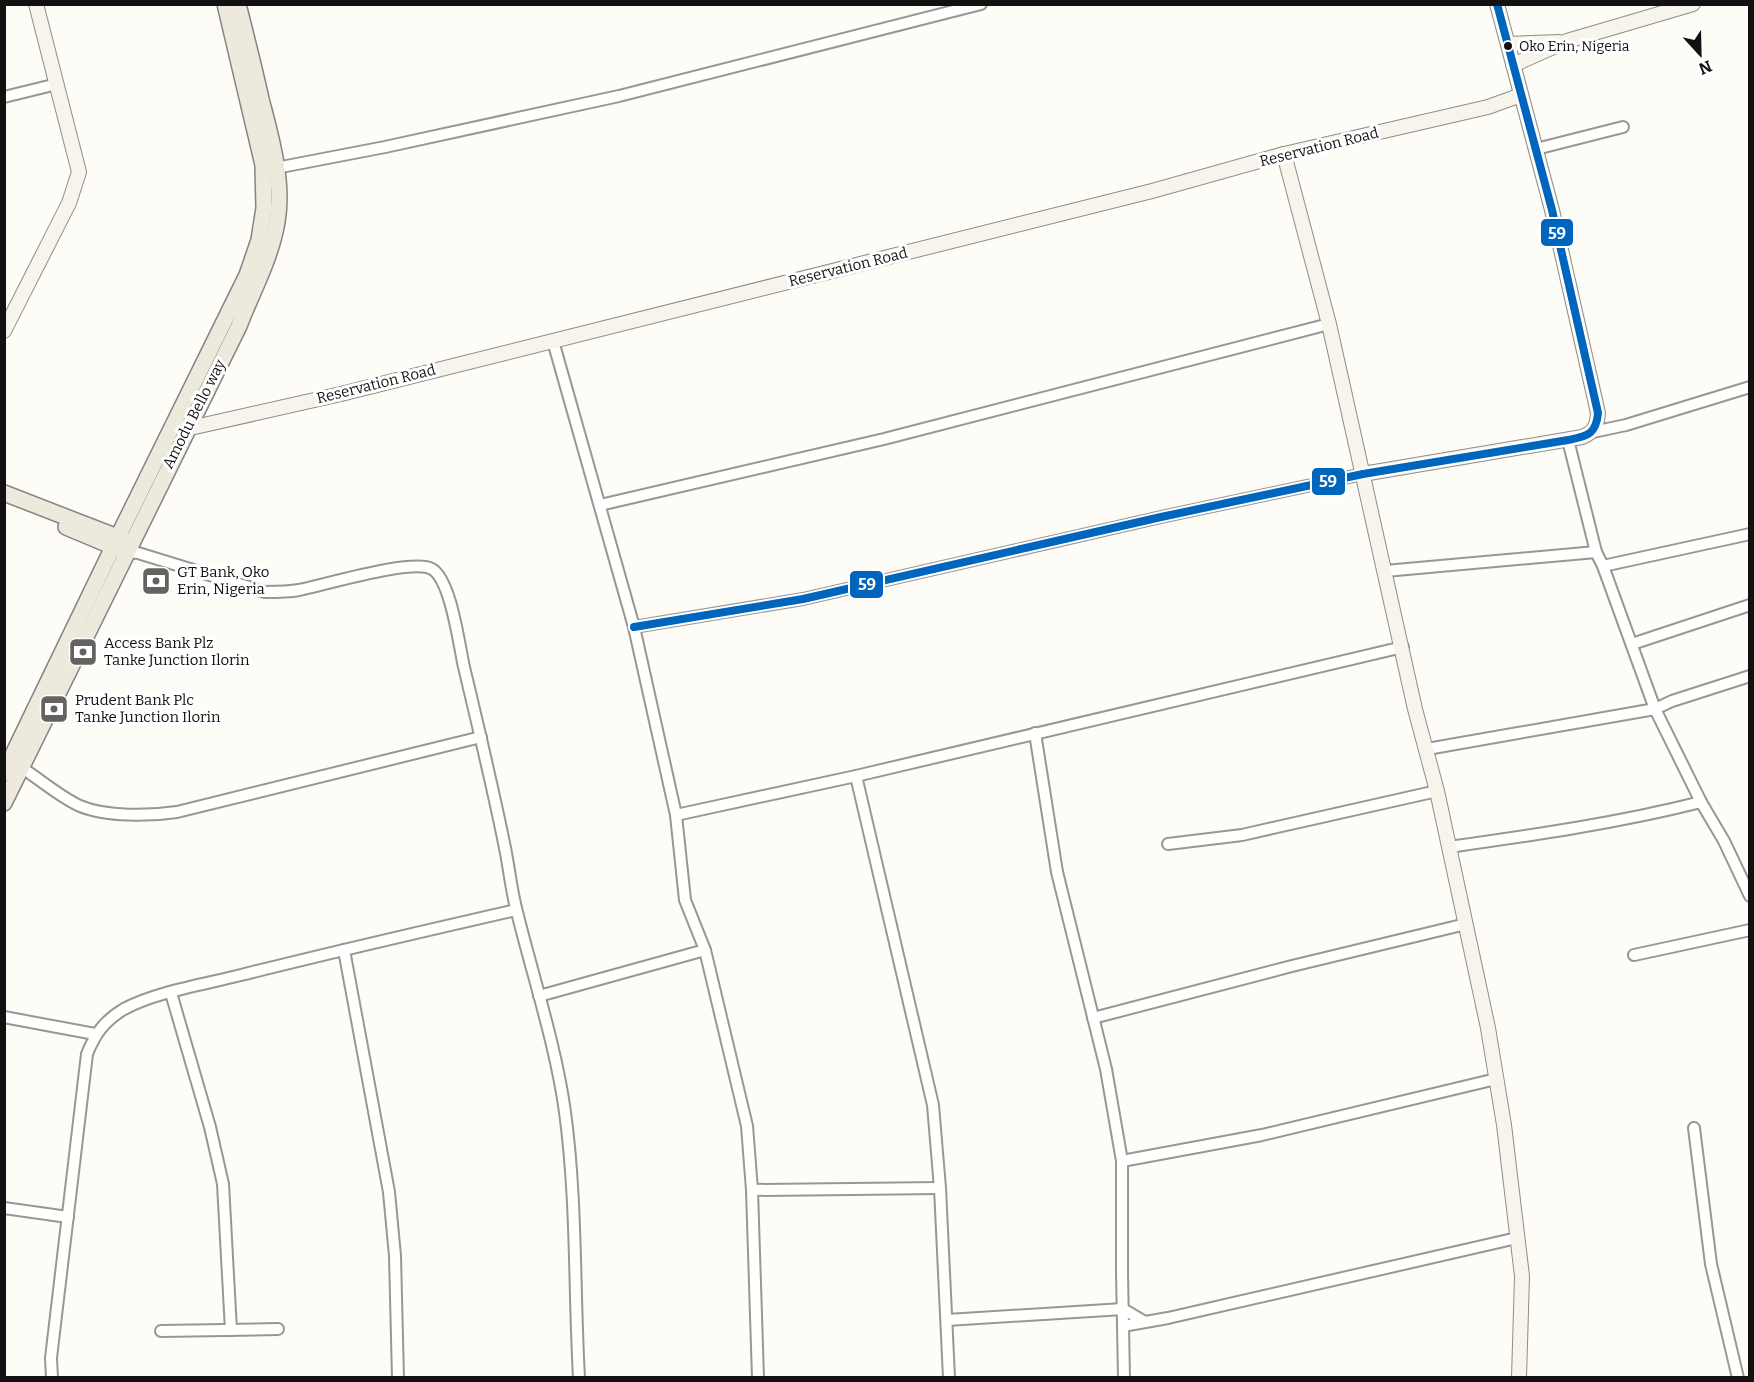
<svg xmlns="http://www.w3.org/2000/svg" width="1754" height="1382" viewBox="0 0 1754 1382" font-family="Bitter,serif">
	<rect width="100%" height="100%" fill="#fdfcf7"/>
	<g fill="none" stroke-linecap="round" stroke-linejoin="round">
		<g stroke="#979795" stroke-width="14">
			<g id="street">
				<path d="M4 97 57 84"/>
				<path d="M1536 149 1623 127"/>
				<path d="M276 168 385 147 619 96 981 4"/>
				<path d="M553 341 634 627 676 815 685 900 705 950 747 1126 752 1190 758 1378"/>
				<path d="M1593 432 1626 425 1750 387"/>
				<path d="M1568 440 1596 552 1603 566 1655 709 1701 802 1724 841 1750 896"/>
				<path d="M600 505 884 439 1329 324"/>
				<path d="M126 552 138 553 265 592C277 592 288 592 299 590 325 585 413 558 432 569 451 580 459 645 464 667 478 726 492 784 504 843 509 866 511 890 517 912 533 977 556 1046 565 1112 577 1200 574 1289 579 1378"/>
				<path d="M1603 566 1750 534"/>
				<path d="M1385 571 1596 552"/>
				<path d="M634 627 803 599 1161 517 1363 474"/>
				<path d="M1632 644 1750 605"/>
				<path d="M1035 733 1057 872 1106 1069 1122 1161V1273L1124 1378"/>
				<path d="M1427 749 1655 709 1672 701 1750 676"/>
				<path d="M22 768C41 780 60 797 80 806 106 817 150 816 177 812L481 737"/>
				<path d="M856 776 933 1105 940 1188 949 1378"/>
				<path d="M676 815 856 776 1403 647"/>
				<path d="M1168 844 1242 835 1437 791"/>
				<path d="M1449 847C1534 835 1618 823 1701 802"/>
				<path d="M344 950 389 1192 395 1256 398 1378"/>
				<path d="M1634 955 1750 930"/>
				<path d="M171 993 210 1127 223 1184 231 1330"/>
				<path d="M539 996 705 950"/>
				<path d="M4 1017 95 1034"/>
				<path d="M1093 1018 1292 966 1466 924"/>
				<path d="M1694 1128 1711 1264 1738 1378"/>
				<path d="M1122 1161 1262 1135 1496 1079"/>
				<path d="M752 1190 940 1188"/>
				<path d="M4 1208 68 1217"/>
				<path d="M947 1320 1123 1309 1145 1322"/>
				<path d="M1123 1326 1168 1318 1517 1238"/>
				<path d="M161 1331 278 1329"/>
				<path d="M52 1378 51 1358 87 1054C95 1034 104 1021 124 1009 155 992 206 984 241 975 333 952 424 931 516 910"/>
			</g>
		</g>
		<g stroke="#8e8d8b" stroke-width="16">
			<g id="secondary">
				<path d="M1508 44 1559 42"/>
				<path d="M1513 65 1567 41 1693 4"/>
				<path d="M1284 154 1329 324 1415 709 1437 791 1488 1028 1504 1125 1522 1276 1519 1378"/>
				<path d="M4 331 69 203 79 172 36 4"/>
				<path d="M182 428 186 429 341 394 1152 191 1284 154 1488 107 1521 95"/>
				<path d="M1363 474 1582 437C1594 432 1597 427 1598 413L1552 210 1497 4"/>
			</g>
		</g>
		<g stroke="#858482" stroke-width="18">
			<g id="primary">
				<path d="M4 493 125 540"/>
				<path d="M66 527 121 550"/>
				<path d="M4 773 113 547 247 275 259 240 264 208 263 165 225 4"/>
				<path d="M4 803 239 326C252 292 271 258 277 222 284 182 271 137 261 99 254 67 246 36 238 4"/>
			</g>
		</g>
		<use href="#street" stroke="#fffffe" stroke-width="10"/>
		<use href="#secondary" stroke="#f6f4eb" stroke-width="14"/>
		<use href="#primary" stroke="#ede9dc" stroke-width="15"/>
		<g stroke="#fff" stroke-width="12">
			<path id="bus-1" d="M634 627 803 599 1161 517 1363 474 1568 440C1587 436 1596 435 1598 413L1552 210 1497 4"/>
		</g>
		<use href="#bus-1" stroke="#0065bd" stroke-width="8"/>
	</g>
	<defs>
		<g id="bank-square" transform="scale(1.5)"><rect x="-9" y="-9" width="18" height="18" rx="4" fill="#646362" stroke="#fff"/><path d="M-6-4H6V4H-6ZM0-2.3a2.3 2.3 0 1 0 0 4.6a2.3 2.3 0 1 0 0-4.6Z" fill="#fff"/></g>
	</defs>
	<g fill-rule="evenodd">
		<use href="#bank-square" x="156" y="581"/>
		<use href="#bank-square" x="83" y="652"/>
		<use href="#bank-square" x="54" y="709"/>
	</g>
	<circle fill="#111" stroke="#fff" stroke-width="2" cx="1508" cy="46" r="5"/>
	<g text-anchor="middle" dominant-baseline="central" stroke-width="6" stroke-linejoin="round" paint-order="stroke">
		<g font-size="14" fill="#111" stroke="#fff" text-anchor="start">
			<text x="1519" y="46">Oko Erin, Nigeria</text>
		</g>
		<g font-size="15" fill="#111" stroke="#fff">
			<text transform="translate(1319 147) rotate(-14)">Reservation Road</text>
			<text transform="translate(848 267) rotate(-14)">Reservation Road</text>
			<text transform="translate(376 384) rotate(-14)">Reservation Road</text>
			<text transform="translate(194 414) rotate(-63)">Amodu Bello way</text>
		</g>
		<g font-size="15" fill="#111" stroke="#fff" text-anchor="start">
			<text x="177" y="572">GT Bank, Oko<tspan x="177" dy="17">Erin, Nigeria</tspan></text>
			<text x="104" y="643">Access Bank Plz<tspan x="104" dy="17">Tanke Junction Ilorin</tspan></text>
			<text x="75" y="700">Prudent Bank Plc<tspan x="75" dy="17">Tanke Junction Ilorin</tspan></text>
		</g>
	</g>
	<g stroke="#fff" stroke-width="2">
		<rect x="1540" y="218" width="34" height="29" rx="6" fill="#0065bd"/>
		<rect x="1311" y="467" width="35" height="29" rx="6" fill="#0065bd"/>
		<rect x="849" y="570" width="35" height="29" rx="6" fill="#0065bd"/>
	</g>
	<g font-size="16" text-anchor="middle" font-weight="bold" fill="#fff">
		<text x="1557" y="239">59</text>
		<text x="1328" y="487">59</text>
		<text x="867" y="590">59</text>
	</g>
	<rect width="1754" height="1382" fill="none" stroke="#111111" stroke-width="12"/>
	<g transform="translate(1700 54) rotate(158)" stroke="#ffffff" stroke-width="4.5" paint-order="stroke">
	<path d="M0-4.5L10 22L0 15L-10 22Z" fill="#111111"/>
	<text y="-9" font-size="16" font-weight="bold" text-anchor="middle" fill="#111111">N</text>
	</g>
</svg>
